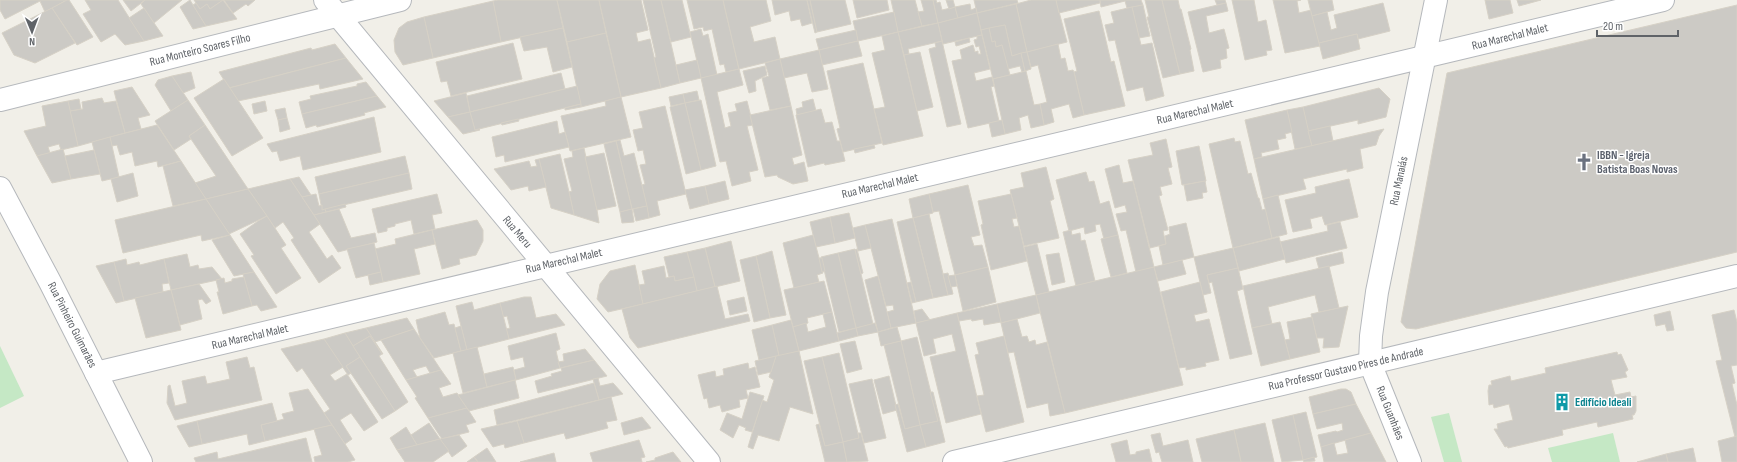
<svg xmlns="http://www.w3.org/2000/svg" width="1737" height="462" viewBox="0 0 1737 462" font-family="'Sofia Sans Condensed',sans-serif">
	<rect width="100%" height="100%" fill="#f1efe8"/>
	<g fill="#c5e8c5">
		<path d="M0 346 24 396 0 408Z"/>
		<path d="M1449 413 1462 462H1444L1431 417Z"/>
		<path d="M1613 433 1620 462H1552L1548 448Z"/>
	</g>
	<g fill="#cccac5" stroke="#d6d1c6">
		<path d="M0 0H67L45 12 40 1 5 19 0 10Z"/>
		<path d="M67 0H69L93 37 77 45 52 8Z"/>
		<path d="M85 0H118L144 41 125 45 115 34 101 42 83 14 91 10Z"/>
		<path d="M123 0H145L131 11Z"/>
		<path d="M145 0H182L154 23 141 4Z"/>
		<path d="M190 0 193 5 206 26 193 29 180 7Z"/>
		<path d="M194 0H223L210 9 207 4 200 9Z"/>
		<path d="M223 0 237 19 206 26 193 5 196 3 200 9 207 4 210 9Z"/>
		<path d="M224 0H255L248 6 246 4 233 13Z"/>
		<path d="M498 0H557L563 28 501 42 493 1Z"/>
		<path d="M557 0H599L606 33 567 42Z"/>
		<path d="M599 0H641L648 30 636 33 638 42 650 39 661 88 621 97Z"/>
		<path d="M643 0H661L680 83 661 88 654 58 656 57Z"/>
		<path d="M661 0H682L691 37 671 42Z"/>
		<path d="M687 0H723L739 69 726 72 724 64 720 65 712 29 704 31 703 27 694 29Z"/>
		<path d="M723 0H766L771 21 750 27 754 42 775 37 780 59 739 69Z"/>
		<path d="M772 0H807L812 23 802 26 800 19 791 21 789 11 775 15Z"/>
		<path d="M807 0H810L817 32 815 33Z"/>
		<path d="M810 0H845L851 24 817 32Z"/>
		<path d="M853 0H887L889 10 857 18Z"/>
		<path d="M891 0H915L922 26 898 32Z"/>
		<path d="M921 0H933L938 23 922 26 918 12 924 11Z"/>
		<path d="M933 0H936L937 3 940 2 942 10 955 7 958 18 938 23Z"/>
		<path d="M946 0H953L955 7 949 9Z"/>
		<path d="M974 0H1017L1018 3 977 13Z"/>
		<path d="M1031 0H1056L1067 42 1027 52 1016 4Z"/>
		<path d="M1056 0H1100V3L1059 13Z"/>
		<path d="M1100 0H1141L1143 5 1127 8 1125 1 1101 7Z"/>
		<path d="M1145 0H1162L1180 74 1163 78 1147 17H1149Z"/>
		<path d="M1162 0H1178L1180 9H1181L1191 49 1190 50 1194 71 1180 74Z"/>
		<path d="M1215 0H1225L1226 3 1217 5Z"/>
		<path d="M1232 0H1254L1258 22 1266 20 1272 50 1266 51 1267 55 1245 60Z"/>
		<path d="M1273 0H1301L1297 1 1299 13 1311 10 1320 46 1285 53Z"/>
		<path d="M1308 0H1332L1334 10 1312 16Z"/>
		<path d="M1485 0H1510L1513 13 1489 19Z"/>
		<path d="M1517 0H1541L1519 6Z"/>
		<path d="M493 1 501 42 433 58 424 17Z"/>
		<path d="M1226 3 1228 11 1206 16 1209 33 1224 29 1229 48 1226 49 1227 58 1220 60 1221 68 1203 72 1188 12Z"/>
		<path d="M1383 3 1390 31 1358 39 1357 34 1319 43 1312 16 1327 12 1331 30 1337 28 1334 15Z"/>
		<path d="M970 4 971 10 976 8 977 13 958 18 955 7Z"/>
		<path d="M1016 4 1027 52 1012 56 1005 25 981 30 977 13Z"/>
		<path d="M1143 5 1150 36 1139 38 1132 7Z"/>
		<path d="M1737 5V252L1416 329 1406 328 1401 322 1447 73Z"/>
		<path d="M1132 7 1141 45 1152 43 1164 96 1146 101 1143 87 1127 91 1115 40 1109 41 1105 25 1114 23 1111 12Z"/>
		<path d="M52 8 75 43 35 63 14 55 2 33Z"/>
		<path d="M144 8 154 23 163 36 144 41 129 18Z"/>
		<path d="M1099 11 1111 62 1114 61 1125 106 1084 115 1074 72 1077 71 1064 19Z"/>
		<path d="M894 12 898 32 858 41 853 21Z"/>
		<path d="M977 13 982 35 943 44 938 23Z"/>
		<path d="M424 17 433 58 403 65 395 52 394 40 399 28 407 22Z"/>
		<path d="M938 23 942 41 908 49 909 54 904 55 898 32Z"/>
		<path d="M1005 25 1012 56 1021 53 1025 71 1022 72 1020 66 1008 69 1002 45 996 47 995 41 992 42 989 28Z"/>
		<path d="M563 28 572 67 553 72 547 47 524 51 520 37Z"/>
		<path d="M989 28 992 42 995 41 996 47 1002 45 1010 75 993 79 981 30Z"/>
		<path d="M701 29 703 36 708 34 717 75 701 78 690 32Z"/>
		<path d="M856 30 858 41 819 50 816 39Z"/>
		<path d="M898 32 923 136 883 145 874 109 885 107 872 53 885 50 882 36Z"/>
		<path d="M606 33 621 97 581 107 567 42Z"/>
		<path d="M1357 34 1360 49 1323 59 1319 43Z"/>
		<path d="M982 35 990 69 974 73 976 81 992 77 994 86 991 87 999 121 968 128 952 61 962 59 960 50 973 45 975 52 978 51V54H981L979 46 976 47 974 40 977 39V36Z"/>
		<path d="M969 38 970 42 956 46 955 42Z"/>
		<path d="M858 41 862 56 822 65 819 50Z"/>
		<path d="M942 41 961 124 947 127 929 49 936 47 935 43Z"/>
		<path d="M513 43 522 79 451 96 447 81 441 82 436 62Z"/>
		<path d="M335 44 346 58 229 88 219 72 311 48 312 50Z"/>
		<path d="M1058 44 1061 59 1065 58 1068 71 1073 70 1074 72 1084 115 1073 118 1069 104 1051 109 1054 122 1044 125 1040 104 1047 102 1038 65 1031 67 1027 52Z"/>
		<path d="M819 50 828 89 812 92 807 73 784 78 780 59Z"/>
		<path d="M920 52 933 107 917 111 904 55Z"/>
		<path d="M1027 52 1031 69 1025 71 1021 53Z"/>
		<path d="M346 58 363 79 320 89 319 84 238 101 229 88Z"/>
		<path d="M780 59 791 106 770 110 762 78 769 76 765 63Z"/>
		<path d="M697 60 701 78 680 83 676 65Z"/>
		<path d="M863 63 882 143 843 152 837 129 840 128 827 71Z"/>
		<path d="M765 66 767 75 755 81 756 91 749 93 743 71Z"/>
		<path d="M739 69 743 85 717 92 725 128 731 126 728 113 737 111 735 104 747 101 753 125 747 126 758 170 749 172 751 181 732 186 726 161 720 162 701 78Z"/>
		<path d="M1026 71 1034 105 1040 104 1044 125 1031 128 1028 115 1019 118 1021 130 1005 134 993 79Z"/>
		<path d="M191 72 195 88 183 93 172 76Z"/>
		<path d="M561 73 565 89 470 112 467 96Z"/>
		<path d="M172 76 188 100 171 111 155 85 158 80Z"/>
		<path d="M224 79 263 138 232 156 194 98Z"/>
		<path d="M366 82 377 96 302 114 299 102 311 99 310 96 357 86V84Z"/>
		<path d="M577 86 581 104 475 130 470 112Z"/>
		<path d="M132 87 150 115 138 118 141 129 125 133 114 91Z"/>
		<path d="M1379 88 1390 99 1386 117 1358 124V120L1308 131 1303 107Z"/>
		<path d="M697 91 699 100 685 103 683 94Z"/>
		<path d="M466 93 470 112 448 117 434 101Z"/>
		<path d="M683 94 685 103 671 106 669 97Z"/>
		<path d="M377 96 386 107 364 113 365 115 317 127 316 125 306 128 302 114Z"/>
		<path d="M621 97 631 137 570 151 561 116 606 106 605 101Z"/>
		<path d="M102 98 104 103 116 101 125 133 78 146 70 111 83 109 82 102Z"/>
		<path d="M79 99 81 109 70 111 68 101Z"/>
		<path d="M813 99 816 111 797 115 796 109 803 107 802 102Z"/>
		<path d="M188 100 205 125 189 136 191 139 174 150 155 121Z"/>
		<path d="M701 100 716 166 701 170 685 103Z"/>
		<path d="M68 101 78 146 61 150 59 144 48 147 50 153 37 156 24 131 46 126 42 106Z"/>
		<path d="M265 101 267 111 254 114 252 104Z"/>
		<path d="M685 103 701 170 686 174 670 107Z"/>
		<path d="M581 104V107L565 110V108Z"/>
		<path d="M665 106 686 194 657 201 660 215 649 218 642 185 645 184 640 165 646 164 643 150 638 151 633 130 643 128 639 112Z"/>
		<path d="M791 106 802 155 792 158 794 165 804 162 808 181 793 184 778 177 777 175 765 177 750 115Z"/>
		<path d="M1303 107 1312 146 1295 149 1287 110Z"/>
		<path d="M285 108 287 118 278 120 275 110Z"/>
		<path d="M821 109 825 123 832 122 837 141H840L845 161 825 165 824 163 808 167 796 115Z"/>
		<path d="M1287 110 1292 132 1285 134 1286 138 1277 140 1279 149 1261 153 1262 157 1254 159 1245 120Z"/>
		<path d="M470 112 475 130 479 129 480 130 463 134 448 117Z"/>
		<path d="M374 117 381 152 303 170 300 156 280 161 277 151 272 152 267 144Z"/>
		<path d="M287 118 290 129 280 132 278 120Z"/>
		<path d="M518 119 519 121 502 125 501 123Z"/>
		<path d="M1002 120 1005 134 992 137 989 123Z"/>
		<path d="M557 121 559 134 565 132 569 147 505 162 504 155 496 157 492 137Z"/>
		<path d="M157 125 181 161 158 167 157 161 135 166 132 152 120 155 117 145 112 146 110 137Z"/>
		<path d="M205 125 248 189 206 199 195 183 216 176 189 136Z"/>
		<path d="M1330 126 1333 141 1312 146 1308 131Z"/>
		<path d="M1384 129 1379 136 1376 145 1360 149 1363 168 1347 172V169L1303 179 1306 189 1263 199 1254 159Z"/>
		<path d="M110 137 119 177 102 181 92 142Z"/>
		<path d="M1234 138 1235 142 1240 141 1248 174 1251 173 1258 198H1259L1262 210 1266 209 1272 238 1233 248 1209 144Z"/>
		<path d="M1166 139 1172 167 1168 168 1172 184 1160 187 1162 195 1159 196 1168 230 1163 231 1166 244 1150 248 1128 160 1153 155 1150 143Z"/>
		<path d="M620 140 624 156 634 153 647 206 632 209 616 141Z"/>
		<path d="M616 141 632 209 620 212 604 144Z"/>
		<path d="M874 145 875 148 855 153 854 149Z"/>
		<path d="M1199 146 1206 181 1182 185 1176 151Z"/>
		<path d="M584 148 597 210 599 223 574 215 569 192 572 191 564 159 573 157 572 151Z"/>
		<path d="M63 149 71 179 52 183 37 156Z"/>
		<path d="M94 150 100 174 71 179 65 156Z"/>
		<path d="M604 153 616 206 597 210 585 157Z"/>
		<path d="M560 154 569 192 574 215 551 208 539 159Z"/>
		<path d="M405 156 409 173 319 194 315 177Z"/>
		<path d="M539 159 546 187 529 191 528 186 511 190 494 169 529 161 531 167 537 166 535 160Z"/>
		<path d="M181 161 206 199 173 206 163 166Z"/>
		<path d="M1119 165 1123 183 1133 181 1154 267 1136 272 1126 230 1121 231 1116 214 1127 212 1125 205 1115 208 1105 169Z"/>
		<path d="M1046 167 1054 199 1050 201 1059 238 1024 246 1010 190 1024 187 1021 173Z"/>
		<path d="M1086 172 1089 182 1094 181 1100 204 1109 201 1118 235 1104 239 1100 224 1095 225 1096 231 1085 234 1084 227 1069 231 1056 180Z"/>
		<path d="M133 173 138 196 117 202 111 179Z"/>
		<path d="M409 173 412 189 322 210 319 194Z"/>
		<path d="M299 177 311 195 302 197 290 179Z"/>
		<path d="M290 179 320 224 309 232 327 259 332 255 341 268 319 283 291 240 294 238 283 222 275 228 248 189Z"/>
		<path d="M1349 179 1358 217 1325 225 1322 216 1310 219 1312 228 1293 232 1285 200 1316 193 1315 187Z"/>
		<path d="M725 181 729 199 709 204 705 186Z"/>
		<path d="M1205 181 1207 192 1202 193 1203 198 1187 201 1184 185Z"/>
		<path d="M968 185 980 235 971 237 974 246 982 245 988 267 955 275 939 211 933 212 929 194Z"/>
		<path d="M705 186 709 204 690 209 685 190Z"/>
		<path d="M248 189 267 216 229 234 206 199Z"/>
		<path d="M316 194 319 206 322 205V210L325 209 326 212 314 215 302 197Z"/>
		<path d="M437 194 442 213 432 215 435 229 414 234 411 220 395 224V226L387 228V231L378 233 372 209Z"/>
		<path d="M929 194 933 213 913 218 909 199Z"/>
		<path d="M1011 194 1017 218 1012 219 1014 227 1019 226 1027 261 991 270 981 225 983 224 978 201Z"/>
		<path d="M1278 195 1287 234 1272 238 1263 199Z"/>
		<path d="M206 199 230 235 202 241 201 235 123 253 115 220Z"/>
		<path d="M345 204 346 207 326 212 325 209Z"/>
		<path d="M647 206 649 218 636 221 633 209Z"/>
		<path d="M339 209 351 238 375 233 377 242 338 252 314 215Z"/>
		<path d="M632 209 634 222 622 223 620 212Z"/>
		<path d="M849 213 855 238 835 243 830 217Z"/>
		<path d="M929 214 948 295 933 298 913 218Z"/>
		<path d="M267 216 286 245 281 248 301 278 276 294 251 256 254 255 240 234 258 221Z"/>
		<path d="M830 217 835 243 816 247 810 222Z"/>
		<path d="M913 218 933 298 916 302 897 222Z"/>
		<path d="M892 219 916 323 891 328 887 312 894 310 893 305 886 306 865 225Z"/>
		<path d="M477 220 483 230V241L476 255 459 259 460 264 442 269 432 230Z"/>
		<path d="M1340 222 1347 248 1286 263 1280 242 1328 231 1327 225Z"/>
		<path d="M1186 223 1194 257 1163 265 1159 246 1166 244 1165 236 1170 234 1169 227Z"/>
		<path d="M865 225 871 248 858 251 853 228Z"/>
		<path d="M432 230 435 244 414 249 420 274 383 282 375 249 396 244 395 239Z"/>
		<path d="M1071 230 1072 235 1080 233 1081 241 1085 240 1095 281 1076 286 1063 232Z"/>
		<path d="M230 235 254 272 234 276 212 240Z"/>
		<path d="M813 235 823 273 817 275 819 282 794 288 783 243Z"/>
		<path d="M1118 235 1127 273 1111 277 1101 239Z"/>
		<path d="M1279 237 1285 259 1239 271 1233 248Z"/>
		<path d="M731 241 740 281 715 287 705 248Z"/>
		<path d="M374 243 381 272 356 278 347 249Z"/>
		<path d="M1037 244 1049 292 1036 295 1024 247Z"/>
		<path d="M705 248 715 287 697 291 687 252Z"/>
		<path d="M1233 248 1238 268 1207 275 1211 293 1203 295 1194 257Z"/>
		<path d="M855 249 873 324 856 328 838 253Z"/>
		<path d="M857 249 863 273 861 274 855 250Z"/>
		<path d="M772 251 786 315 770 318 756 256Z"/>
		<path d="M687 252 694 277 675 281 674 276 669 277 664 257Z"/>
		<path d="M1342 252 1344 263 1319 269 1316 258Z"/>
		<path d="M838 253 856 328 839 332 821 257Z"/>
		<path d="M1059 253 1065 282 1052 285 1046 255Z"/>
		<path d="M187 254 190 267 198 265 199 269 212 267 222 279 171 290 164 259Z"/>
		<path d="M756 256 770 318 754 322 740 260Z"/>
		<path d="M819 258H822L825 271 822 272Z"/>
		<path d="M126 259 127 265 139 262 140 265 164 259 169 283 162 284 163 292 124 301 114 262Z"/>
		<path d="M1182 260 1186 274 1158 281 1154 267Z"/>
		<path d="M114 262 124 301 116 303 96 266Z"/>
		<path d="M635 265 643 304 608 312 597 299 600 284 610 271Z"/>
		<path d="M664 266 666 278 674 276 675 281 694 277 697 291 643 304 639 285 645 284 642 271Z"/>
		<path d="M1329 266 1339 308 1319 312 1315 295 1268 307 1272 324 1252 328 1243 286Z"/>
		<path d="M988 267 996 302 963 311 955 275Z"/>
		<path d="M1154 267 1183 385 1065 413 1036 295Z"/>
		<path d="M1238 268 1243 289 1237 291 1252 354 1230 359 1212 282 1209 283 1207 275Z"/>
		<path d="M254 272 277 307 261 311 257 305 252 306 243 274Z"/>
		<path d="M381 272 383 282 370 285 368 275Z"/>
		<path d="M948 273 953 294 948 295 943 274Z"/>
		<path d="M955 275 957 286 951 287 948 276Z"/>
		<path d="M878 276 891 328 878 332 865 280Z"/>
		<path d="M244 277 252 306 223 314 217 292H219L216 280 224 278 225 283 232 281V279Z"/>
		<path d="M824 281 832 312 807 318 808 323 793 327 784 290Z"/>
		<path d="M911 282 916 302 912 303 907 283Z"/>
		<path d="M1200 282 1207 312 1194 315 1196 322 1209 319 1219 360 1205 363 1206 366 1186 370V367L1179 368 1161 292Z"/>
		<path d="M199 284 211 301 206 304 202 299 198 300 202 319 180 325 171 290Z"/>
		<path d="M717 286 725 319 748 314 750 321 638 348 630 338 622 309Z"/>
		<path d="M171 290 181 330 146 338 135 298Z"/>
		<path d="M1036 295 1040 313 1001 323 997 304Z"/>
		<path d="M524 297H531L536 318 556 314 565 325 509 339 506 329 510 328 507 316 503 317 500 303Z"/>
		<path d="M744 297 747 311 730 315 727 301Z"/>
		<path d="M472 302 474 310 500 303 509 339 467 350 456 306Z"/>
		<path d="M997 304 1001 322 984 325 983 319 972 321 971 319 959 321 957 313Z"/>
		<path d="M1348 306 1339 347 1323 348 1324 338H1317L1311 314Z"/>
		<path d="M922 309 930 320 916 323 914 311Z"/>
		<path d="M1734 310 1737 322V365L1731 366 1735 383 1732 384 1737 405V436L1735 437 1716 361 1722 360 1712 315Z"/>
		<path d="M1670 311 1674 330 1667 331 1665 324 1656 326 1654 315Z"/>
		<path d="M445 312 449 325 454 324 461 351 434 358 420 338 416 320Z"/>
		<path d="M832 312 839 341 799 351 793 327 806 323 808 332 826 327 823 314Z"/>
		<path d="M957 313 981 414 946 423 930 357 956 351 952 334 933 339 936 353 924 356 916 323Z"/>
		<path d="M1312 317 1320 352 1290 359 1285 340 1290 339 1287 322Z"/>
		<path d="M407 318 414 329 375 342 366 328Z"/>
		<path d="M1017 319 1022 337 1027 336 1029 342 1035 340 1036 345 1047 342 1065 413 1050 416 1048 403 1027 408 1014 352 1008 353 1001 323Z"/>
		<path d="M791 320 799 351 779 356 772 325Z"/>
		<path d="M1280 322 1290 359 1261 366 1252 328Z"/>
		<path d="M875 323 878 332 858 336 856 328Z"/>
		<path d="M772 325 779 356 759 360 752 330Z"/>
		<path d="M461 326 467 350 461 351 455 328Z"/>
		<path d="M897 327 901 341 881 346 878 332Z"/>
		<path d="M366 328 383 354H382L370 336 353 346 345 333Z"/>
		<path d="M856 328 858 336 839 341 837 333Z"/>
		<path d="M414 329 441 370 430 373 426 366 419 368 413 370 417 377 406 380 381 340Z"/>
		<path d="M345 333 360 357 346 366 351 373 348 375 324 339Z"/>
		<path d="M556 333 560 349 556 351 560 368 516 380 514 370 525 367 523 357 511 360 508 346Z"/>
		<path d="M370 336 382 354 379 356 408 402 395 411 353 346Z"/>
		<path d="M1004 336 1024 422 986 432 977 396 984 395 975 355 979 354 976 343Z"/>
		<path d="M917 337 938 421 920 425 901 341Z"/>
		<path d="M324 339 343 367 330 375 335 381 347 374 378 422 364 431 351 413 340 420 352 439 345 444 324 413 330 409 302 368 297 372 281 349Z"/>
		<path d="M855 341 862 369 847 373 840 344Z"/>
		<path d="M901 341 920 425 905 429 884 345Z"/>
		<path d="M477 347 487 387 463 393 453 353Z"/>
		<path d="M585 349 594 360 560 368 558 362 564 361 563 354Z"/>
		<path d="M799 351 813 414 790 407 779 441 758 435 753 449 748 447 762 400 767 402 774 380 769 377 776 356Z"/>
		<path d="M1617 352 1618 355 1621 354 1628 370 1625 372 1627 377 1611 380 1615 395 1630 392 1631 397 1636 396V411L1634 415H1632L1633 419 1598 427 1597 422 1562 430 1563 435 1508 448 1507 446 1505 447 1494 429H1498L1497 424 1513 420 1509 404 1494 408 1493 404 1489 405 1488 391 1489 385H1492L1491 381 1510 376 1511 381 1546 373 1545 368Z"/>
		<path d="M839 353 859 438 843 442 822 357Z"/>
		<path d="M776 356 771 372 758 375 755 361Z"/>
		<path d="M247 357 250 368 254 367 262 400 175 420 167 403 168 386 170 385 175 406 187 403 182 381 205 376 207 384 230 379 226 362Z"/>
		<path d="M360 357 395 411 382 419 346 366Z"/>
		<path d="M822 357 843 442 825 446 804 361Z"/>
		<path d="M594 360 607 376 538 393 535 381 552 376 551 374 562 371 561 368Z"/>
		<path d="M748 363 749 369 755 367 760 387 746 390 748 398 739 400 740 407 722 412 720 405 709 408 707 398 704 399 698 375 715 371 716 377 724 375 723 369Z"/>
		<path d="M513 367 516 380 487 387 484 374Z"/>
		<path d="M441 370 451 384 439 388 443 397 457 393 467 408 428 418 415 398 417 397 406 380Z"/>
		<path d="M889 376 897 410 883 414 874 380Z"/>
		<path d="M598 378 600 386 613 383 623 394 599 400 593 379Z"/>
		<path d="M872 379 886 438 864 443 849 384Z"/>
		<path d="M515 380 519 398 469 411 458 395Z"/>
		<path d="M594 383 599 400 497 425 494 410Z"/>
		<path d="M308 389 332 425 265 441 261 425 284 419 282 414 294 411 289 393Z"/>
		<path d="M1341 389H1346L1351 392 1356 404 1313 414 1309 397Z"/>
		<path d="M750 392 764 396 752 432 745 430 746 428 739 425 733 438 720 430 727 413 742 419Z"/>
		<path d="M930 392H933L945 442 926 447 920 425 938 421Z"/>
		<path d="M611 397 617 420 606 422 608 428 566 439 564 433 524 443 517 421Z"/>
		<path d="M272 403 277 421 261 425 265 441 249 445 247 434 202 444 197 421Z"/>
		<path d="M898 404 905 429 920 425 926 447 907 452 895 405Z"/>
		<path d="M1356 404 1371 433 1321 447 1318 435 1336 431 1337 432 1343 430 1342 423 1317 429 1313 414Z"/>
		<path d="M467 408 476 422 466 425 469 432 445 438 442 439 428 418Z"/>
		<path d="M1306 412 1317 457 1303 460 1293 415Z"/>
		<path d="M1293 415 1303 460 1282 462 1272 420Z"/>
		<path d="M642 417 651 428 624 435 621 423Z"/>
		<path d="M197 421 202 444 189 447 177 426Z"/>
		<path d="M517 421 524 443 505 448 504 444 493 447 481 429Z"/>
		<path d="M429 423 440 439 417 445 411 435Z"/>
		<path d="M1265 423 1274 462H1241L1234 430Z"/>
		<path d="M819 424 825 446 843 442 847 462H825L816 425Z"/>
		<path d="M332 425 345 444 355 460 348 462H315L314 457 322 455 314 429Z"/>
		<path d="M406 427 417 445 397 450 390 438Z"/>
		<path d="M1234 430 1241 462H1202L1196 439Z"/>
		<path d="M858 433H861L868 461 847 462 843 442 859 438Z"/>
		<path d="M1160 433 1163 446 1188 440 1193 462H1162L1159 452 1156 453 1151 435Z"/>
		<path d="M1371 433 1386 462H1324L1321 447 1334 443 1337 455 1348 453 1345 440Z"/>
		<path d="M459 435 467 446 452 457 440 439Z"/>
		<path d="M1737 436V462H1722L1718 441Z"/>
		<path d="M306 438 312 462H196L194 458 217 452 218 459Z"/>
		<path d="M440 439 449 451 433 462H405L397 450Z"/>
		<path d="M639 440 645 457 641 458 642 462H593L590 453Z"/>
		<path d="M1127 440 1130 455 1136 454V452L1149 449 1152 462H1116L1111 444Z"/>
		<path d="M487 448 496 462H478L474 457Z"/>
		<path d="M1693 448 1696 462H1668L1666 454Z"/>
		<path d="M673 452 681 462H646L655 460V458Z"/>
		<path d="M554 453 556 462H520Z"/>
		<path d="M1666 454 1668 462H1637Z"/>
		<path d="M474 457 478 462H467Z"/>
		<path d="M1314 457 1315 461 1304 462 1303 460Z"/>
	</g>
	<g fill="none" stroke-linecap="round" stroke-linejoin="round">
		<g stroke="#b5b8bc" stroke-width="24">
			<g id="street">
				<path d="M325 0 709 462"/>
				<path d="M0 100 400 0"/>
				<path d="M0 188 50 282 141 462"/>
				<path d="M96 373 1663 0"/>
				<path d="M954 462 1737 276"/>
				<path d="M1410 462 1370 363 1371 336 1377 292 1436 0"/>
			</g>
		</g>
		<use href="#street" stroke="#fff" stroke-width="22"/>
	</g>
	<defs>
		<g id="church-bare" transform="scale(1.38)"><path d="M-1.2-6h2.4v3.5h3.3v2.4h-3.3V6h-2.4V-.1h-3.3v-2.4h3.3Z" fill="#6b7280" stroke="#fff" stroke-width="2.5" paint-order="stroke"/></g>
		<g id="building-bare" transform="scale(1.38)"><path d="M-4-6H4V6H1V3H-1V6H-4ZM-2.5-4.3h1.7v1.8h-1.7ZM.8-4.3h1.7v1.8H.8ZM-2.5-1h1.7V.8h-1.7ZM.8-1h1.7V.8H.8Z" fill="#0f9aa8" stroke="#fff" stroke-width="2.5" paint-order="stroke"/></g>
	</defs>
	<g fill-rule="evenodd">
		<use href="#church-bare" x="1584" y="162"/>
		<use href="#building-bare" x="1562" y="402"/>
	</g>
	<g text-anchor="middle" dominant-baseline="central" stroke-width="3" stroke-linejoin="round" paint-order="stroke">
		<g font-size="12" fill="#5f6368" stroke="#fff">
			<text transform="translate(1510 37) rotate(-14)">Rua Marechal Malet</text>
			<text transform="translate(200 50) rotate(-14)">Rua Monteiro Soares Filho</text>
			<text transform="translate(1195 112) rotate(-13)">Rua Marechal Malet</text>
			<text transform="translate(1399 181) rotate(-78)">Rua Manaiás</text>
			<text transform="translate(880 186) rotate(-13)">Rua Marechal Malet</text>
			<text transform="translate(517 232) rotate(50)">Rua Meru</text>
			<text transform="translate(564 261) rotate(-13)">Rua Marechal Malet</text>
			<text transform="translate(72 325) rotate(63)">Rua Pinheiro Guimarães</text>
			<text transform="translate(250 337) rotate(-13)">Rua Marechal Malet</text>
			<text transform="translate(1346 369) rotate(-13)">Rua Professor Gustavo Pires de Andrade</text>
			<text transform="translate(1390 413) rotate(68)">Rua Guanhães</text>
		</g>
		<g font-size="12" font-weight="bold" fill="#5b616d" stroke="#fff" text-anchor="start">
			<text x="1597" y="155">IBBN - Igreja<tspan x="1597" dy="14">Batista Boas Novas</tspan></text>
		</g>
		<g font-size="12" font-weight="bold" fill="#0d838f" stroke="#fff" text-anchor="start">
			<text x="1575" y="402">Edifício Ideali</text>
		</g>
	</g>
	<g transform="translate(32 32) rotate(179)" stroke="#ffffff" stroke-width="3" paint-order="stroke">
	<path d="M0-3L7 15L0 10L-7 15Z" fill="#5f6368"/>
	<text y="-6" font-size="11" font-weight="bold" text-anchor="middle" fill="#5f6368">N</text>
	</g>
	<path d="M1597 30v6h81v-6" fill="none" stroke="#5f6368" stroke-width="2"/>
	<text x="1603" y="30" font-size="12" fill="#5f6368" stroke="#ffffff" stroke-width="3" paint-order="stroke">20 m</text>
</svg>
